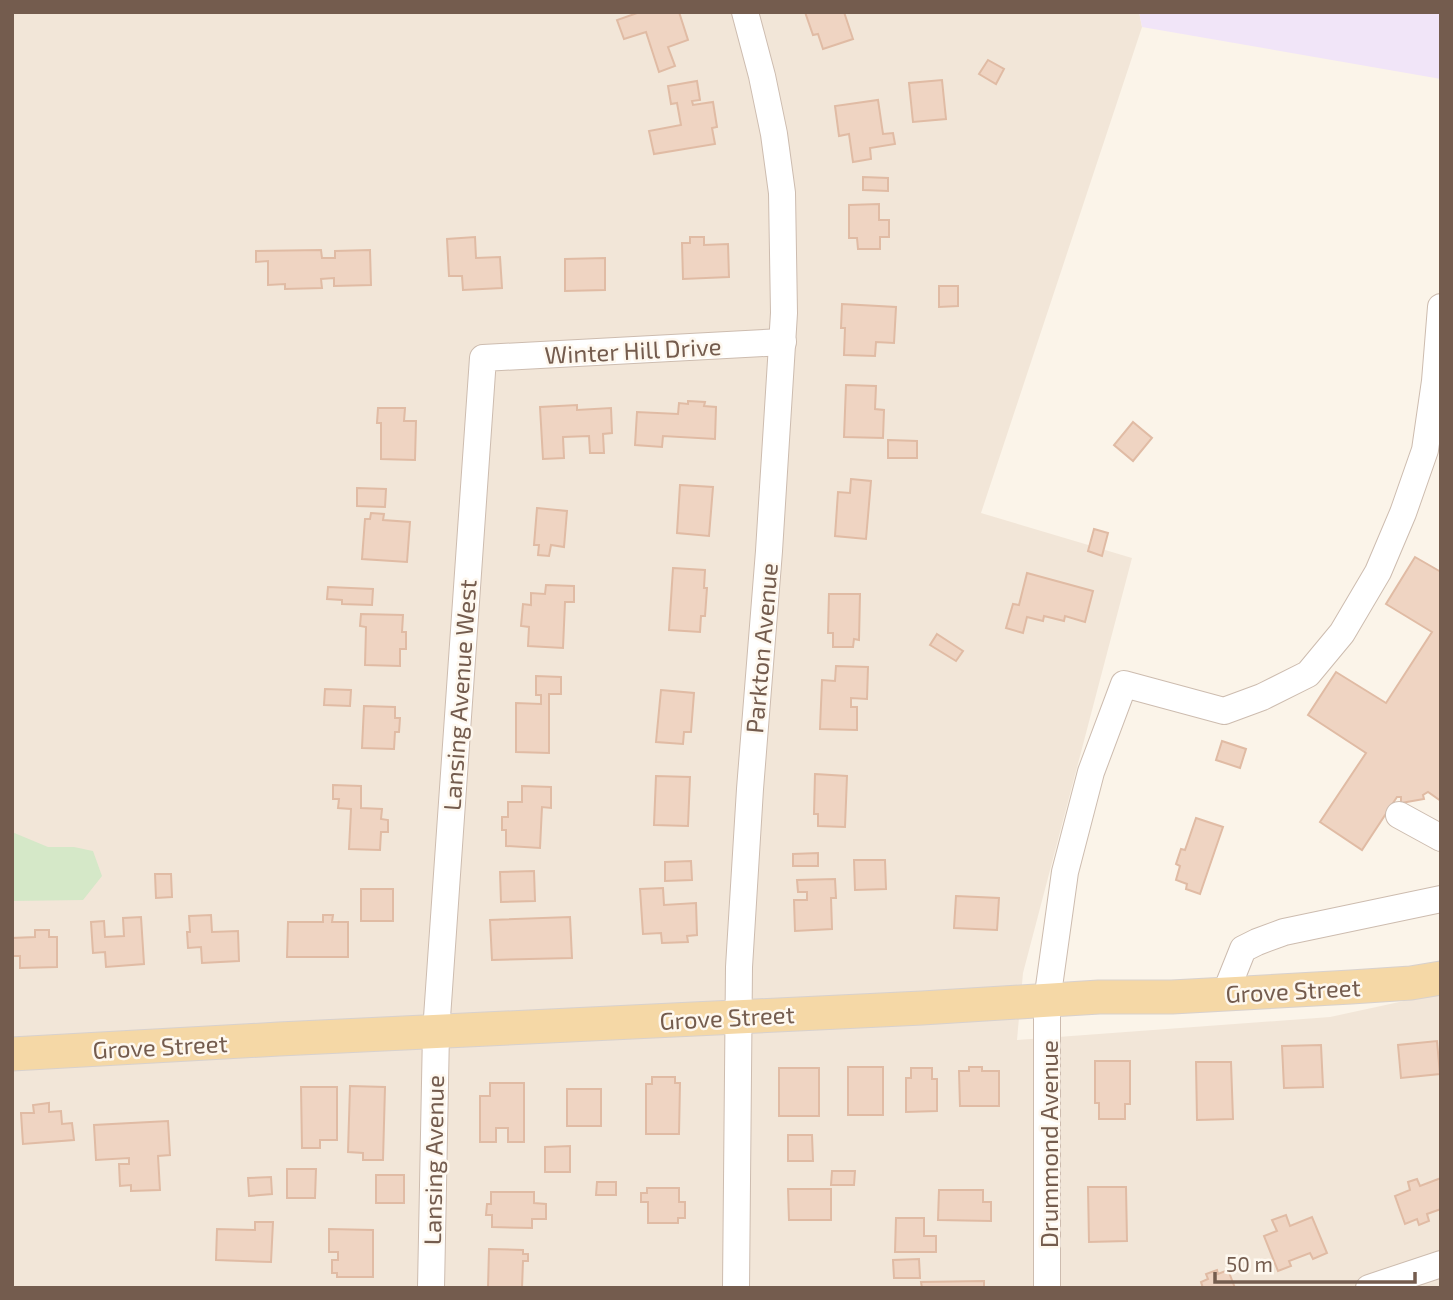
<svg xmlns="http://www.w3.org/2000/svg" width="1453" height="1300" viewBox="0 0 1453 1300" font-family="'Exo 2',sans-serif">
	<rect width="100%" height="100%" fill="#fbf4e9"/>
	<path fill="#f2e6d8" d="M12 12H1139L1142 27 981 513 1132 558 1023 973 1017 1040 1330 1017 1441 993V1288H12Z"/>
	<path fill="#f1e5f8" d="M1139 12H1441V79L1142 27Z"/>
	<path fill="#d5e8c8" d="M12 832 48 847H74L93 851 102 876 83 900 12 901Z"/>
	<g fill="#efd4c2" stroke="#e0bba4" stroke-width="2">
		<path d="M640 12H679L688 40 668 47 675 66 659 72 646 32 624 39 617 20Z"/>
		<path d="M805 12H844L853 39 823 49 818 34 813 35Z"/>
		<path d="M988 60 1004 69 996 84 979 74Z"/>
		<path d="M942 80 946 119 913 122 909 83Z"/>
		<path d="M697 81 700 100 692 101 693 105 713 102 717 127 712 128 715 144 654 154 649 131 681 125 677 103 671 104 668 86Z"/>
		<path d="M878 100 883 134 893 133 895 144 870 148 871 159 853 162 849 134 839 136 835 106Z"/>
		<path d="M863 177 888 178V191L863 190Z"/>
		<path d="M879 204V220H889V237H880V249H858L857 238H849V205Z"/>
		<path d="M475 237 476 258 500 257 502 288 463 290 462 276H449L447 239Z"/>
		<path d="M690 237H704V245L728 244 729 277 683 279 682 243H690Z"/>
		<path d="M321 250 322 258H335V251L370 250 371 285 334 286V278L321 279 322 288 285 289V284L268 285V261L256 262V251Z"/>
		<path d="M605 258V290L565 291V259Z"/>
		<path d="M939 286H958V306L939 307Z"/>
		<path d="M842 304 896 307 894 343 876 342 875 356 844 355 845 328H841Z"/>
		<path d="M846 385 876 386 875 409 884 410 883 438 844 437Z"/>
		<path d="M688 401 705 402 704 406 716 407 715 439 663 436 662 447 635 445 637 412 678 414 679 403 688 404Z"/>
		<path d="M577 405V410L611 408 612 433 603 434 604 453H590L589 436 563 437 564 458 543 459 540 407Z"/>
		<path d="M378 408H405L404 421H416L415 460 381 459V423H377Z"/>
		<path d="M1133 422 1152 438 1133 461 1114 445Z"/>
		<path d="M888 440 917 441V458H888Z"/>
		<path d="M851 479 871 481 866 539 835 536 838 492 850 493Z"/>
		<path d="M680 485 713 487 709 536 677 533Z"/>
		<path d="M357 488 386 489 385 507 357 506Z"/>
		<path d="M537 508 567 511 564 547 551 545 549 556 538 555 539 545H534Z"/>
		<path d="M371 513 384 514 383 520 410 522 407 562 362 559 365 519H370Z"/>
		<path d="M1094 529 1108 533 1102 556 1088 551Z"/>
		<path d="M1415 557 1441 572V801L1428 792 1423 795 1424 799 1401 803V797H1397L1362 850 1320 822 1366 753 1308 715 1336 672 1386 703 1432 632 1386 604Z"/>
		<path d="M673 568 705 570 704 588H707L705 616H701L700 632 669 630Z"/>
		<path d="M1027 573 1093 591 1085 622 1065 616 1064 621 1044 616 1043 621 1027 617 1023 633 1006 628 1013 604 1019 605Z"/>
		<path d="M546 585 574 586V602H565L563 648 528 646 529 627 521 626 523 604 531 605V593L545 594Z"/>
		<path d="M328 587 373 589 372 605 342 604V600L327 599Z"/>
		<path d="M829 594H860L859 640 854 639 853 647H833V633H828Z"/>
		<path d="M361 614 403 615 402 632H406V649H400V666L365 665 366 627 360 626Z"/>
		<path d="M937 634 963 651 956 661 930 645Z"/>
		<path d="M836 666 868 667 867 699 851 698V707H857V730L820 729 822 680 835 681Z"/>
		<path d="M536 676 561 677V694H549V753L516 752V703L541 704V695H536Z"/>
		<path d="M325 689 351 690 350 706 324 705Z"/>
		<path d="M661 690 694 693 691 732H684L683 744 656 742Z"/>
		<path d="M364 706 395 707V718H400L399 732H395L394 749 362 748Z"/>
		<path d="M1222 741 1246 749 1240 768 1216 760Z"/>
		<path d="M815 774 847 776 845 827 818 826V814H814Z"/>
		<path d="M656 776 690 777 688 826 654 825Z"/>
		<path d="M333 785 361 786V808L382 809 381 819 388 820V832H381L380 850 349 849 351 809 338 808 339 799H333Z"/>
		<path d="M522 786 551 787V808L542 807 540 848 506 846V830H502V817H508V802H522Z"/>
		<path d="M1196 818 1223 827 1200 894 1186 889 1187 884 1176 880 1180 866 1176 864 1181 849 1185 850Z"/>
		<path d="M818 853V866H793V854Z"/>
		<path d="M854 860H885L886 889 855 890Z"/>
		<path d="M691 861 692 880 665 881V862Z"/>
		<path d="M534 871 535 901 501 902 500 872Z"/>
		<path d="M155 874H171L172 897 156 898Z"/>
		<path d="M835 879 836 898H831L832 929 795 931 794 900H807V892H798L797 880Z"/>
		<path d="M663 888 664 905 696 903 697 935 687 936 688 942 662 943 661 933 643 934 640 889Z"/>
		<rect x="361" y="889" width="32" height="32"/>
		<path d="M956 896 999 898 997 930 954 928Z"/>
		<path d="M211 915 212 932 238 931 239 961 202 963 201 947 188 948 187 932H190L189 916Z"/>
		<path d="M323 915H333L332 922H348V957H287L288 922H323Z"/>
		<path d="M141 917 144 964 106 967 105 952 93 953 91 922 104 921 105 937 124 936 123 918Z"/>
		<path d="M570 917 572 958 492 960 490 920Z"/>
		<path d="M35 930H49V937H57V967L20 968V956H12V938L35 937Z"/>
		<path d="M1437 1041 1440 1074 1401 1078 1398 1045Z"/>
		<path d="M1321 1045 1323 1087 1284 1088 1282 1046Z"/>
		<path d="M1095 1061H1130V1104H1125V1119H1099V1103H1095Z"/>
		<path d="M1196 1062H1231L1233 1119 1197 1120Z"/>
		<rect x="848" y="1067" width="35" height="48"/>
		<path d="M969 1067H982V1071H999V1106H960L959 1071H969Z"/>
		<rect x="779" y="1068" width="40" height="48"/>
		<path d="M911 1068H932V1079H937V1111L906 1112V1078H911Z"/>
		<path d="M652 1077H675V1083H680L679 1134H646V1084H652Z"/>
		<path d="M490 1083H524V1142H508V1128H496V1142H480V1096H490Z"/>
		<path d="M350 1086 385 1087 383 1160H363V1153L348 1152Z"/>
		<path d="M301 1087H337V1140H320V1148H302Z"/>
		<rect x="567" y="1089" width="34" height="37"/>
		<path d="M49 1103V1112L61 1111 62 1124 72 1123 74 1140 23 1144 21 1113H34L33 1105Z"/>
		<path d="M168 1121 170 1155 158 1156 160 1190 131 1191V1185L120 1186 119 1164H129V1158L96 1160 94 1125Z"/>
		<path d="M788 1135H812L813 1161H788Z"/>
		<path d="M570 1146V1172H545V1147Z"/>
		<path d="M287 1169H316L315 1198H287Z"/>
		<path d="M832 1171H855L854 1185H831Z"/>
		<rect x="376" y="1175" width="28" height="28"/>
		<path d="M271 1177 272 1194 249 1196 248 1178Z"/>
		<path d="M1441 1178V1209L1427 1214 1429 1221 1419 1225 1417 1219 1405 1224 1395 1196 1410 1190 1408 1182 1417 1179 1420 1186Z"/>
		<path d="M597 1182H616V1195H596Z"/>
		<path d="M1088 1187H1126L1127 1241 1089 1242Z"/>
		<path d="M647 1188H679V1202H685V1218H678V1223H648V1202H641V1193H647Z"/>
		<path d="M788 1189H831V1220H789Z"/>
		<path d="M939 1190H983V1202H991V1221L938 1220Z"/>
		<path d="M491 1192H534V1203L546 1204V1219H532V1228L492 1227V1215H486L487 1204H491Z"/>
		<path d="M1286 1215 1290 1226 1312 1217 1327 1253 1313 1259 1310 1253 1289 1261 1291 1266 1278 1271 1264 1236 1277 1231 1272 1220Z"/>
		<path d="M896 1218H924V1236H936V1252H895Z"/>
		<path d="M255 1222H273L271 1262 216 1260 217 1229 255 1230Z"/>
		<path d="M329 1229 373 1230V1277H337V1273H332V1260H338V1252H329Z"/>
		<path d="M489 1249 523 1250V1254H528V1261H523L522 1288H488Z"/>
		<path d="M919 1259 920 1278H894L893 1260Z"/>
		<path d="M1217 1270 1218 1274 1228 1270 1235 1288H1203L1201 1282 1208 1279 1206 1274Z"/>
		<path d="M984 1281V1288H922L921 1282Z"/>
	</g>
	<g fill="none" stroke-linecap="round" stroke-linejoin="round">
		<g stroke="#cdbcaf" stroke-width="28">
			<g id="minor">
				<path d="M1399 815 1441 838"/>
				<path d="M1225 994 1243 949 1257 942 1284 932 1441 899"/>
				<path d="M431 1288 436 1032 483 358 783 342"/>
				<path d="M736 1288 739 967 750 789 769 551 784 313 782 193 774 134 762 76 745 12"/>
				<path d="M1047 1288V1001L1065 872 1091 772 1124 684 1224 711 1262 697 1308 674 1342 633 1378 572 1403 513 1425 450 1435 381 1441 307"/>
				<path d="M1369 1288 1441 1264"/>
			</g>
		</g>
		<g stroke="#d8d1cd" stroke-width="35">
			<path id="major" d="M12 1054 279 1039 922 1008 1099 997H1172L1351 987 1411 983 1441 978"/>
		</g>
		<use href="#minor" stroke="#fff" stroke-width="26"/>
		<use href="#major" stroke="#f5d8a6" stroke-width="33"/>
	</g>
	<g text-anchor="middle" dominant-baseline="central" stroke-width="5" stroke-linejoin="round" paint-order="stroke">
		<g font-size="24" fill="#745c4e" stroke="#fef8ef">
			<text transform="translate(633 350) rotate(-3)">Winter Hill Drive</text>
			<text transform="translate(761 648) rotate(-85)">Parkton Avenue</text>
			<text transform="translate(459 695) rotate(-86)">Lansing Avenue West</text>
			<text transform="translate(1293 990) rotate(-3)">Grove Street</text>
			<text transform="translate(727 1017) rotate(-3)">Grove Street</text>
			<text transform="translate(160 1046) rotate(-3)">Grove Street</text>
			<text transform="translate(1048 1144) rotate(-90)">Drummond Avenue</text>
			<text transform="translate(433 1160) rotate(-89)">Lansing Avenue</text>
		</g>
	</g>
	<rect width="1453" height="1300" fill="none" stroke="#745c4e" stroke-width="28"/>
	<path d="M1215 1272v10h200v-10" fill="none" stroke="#745c4e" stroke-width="3.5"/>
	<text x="1226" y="1272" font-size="21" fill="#745c4e" stroke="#fef8ef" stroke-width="5" paint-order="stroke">50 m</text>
</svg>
